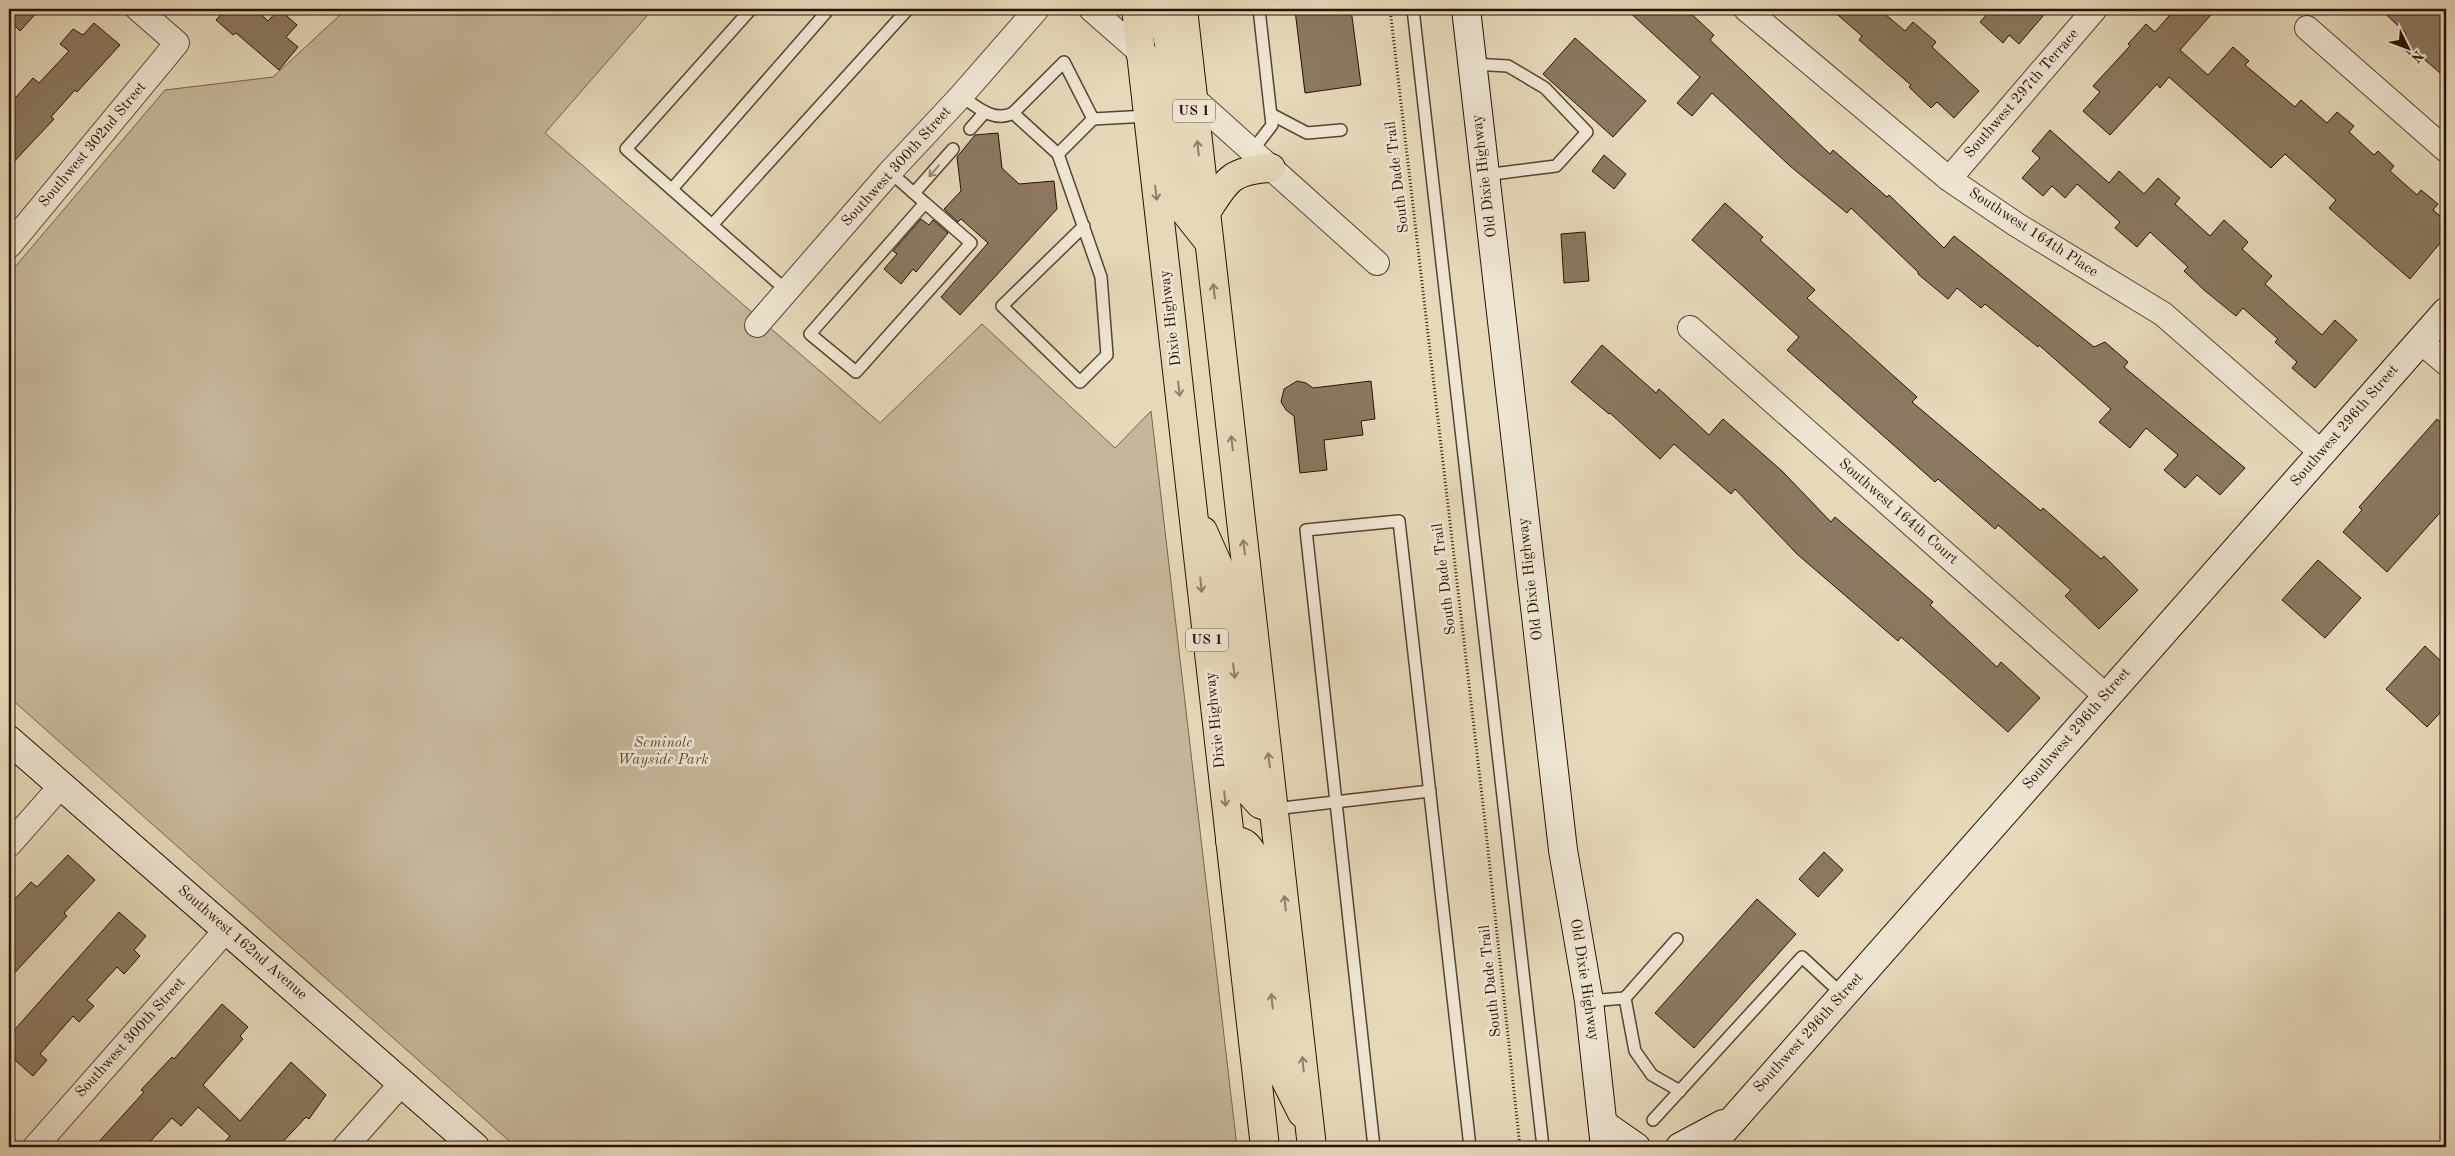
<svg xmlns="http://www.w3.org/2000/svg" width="2455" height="1156" viewBox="0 0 2455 1156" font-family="'Old Standard TT',serif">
	<rect width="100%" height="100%" fill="#e6d9ba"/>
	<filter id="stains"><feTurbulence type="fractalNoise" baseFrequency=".004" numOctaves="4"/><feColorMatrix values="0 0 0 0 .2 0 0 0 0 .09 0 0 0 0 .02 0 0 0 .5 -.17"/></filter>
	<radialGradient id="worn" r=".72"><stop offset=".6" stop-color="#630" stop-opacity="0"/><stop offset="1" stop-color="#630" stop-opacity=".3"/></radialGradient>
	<path fill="#c6b79b" stroke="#77644e" d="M360 9H653L545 133 880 423 982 324 1115 448 1151 411 1237 1147H516L9 697V274L165 90 273 77 340 15Z"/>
	<g fill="#8b7961" stroke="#281101">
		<path d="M9 9H40L20 31 9 20Z"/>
		<path d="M226 9H255L268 21 279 9 297 25 286 37 298 47 279 70 236 33 233 35 216 20Z"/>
		<path d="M1303 9H1351L1361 85 1305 93 1295 10Z"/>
		<path d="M1626 9H1686L1714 35 1710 40 1830 154 1833 150 1887 197 1889 195 1944 248 1954 236 2094 347 2105 342 2128 362 2124 367 2245 468 2220 495 2197 475 2185 488 2164 470 2178 455 2146 428 2130 448 2099 422 2111 409 2039 345 2038 347 1985 304 1981 308 1957 288 1948 299 1918 274V272L1851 208 1847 213 1790 166 1712 93 1692 116 1677 103 1700 77Z"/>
		<path d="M1831 9H1879L1905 31 1913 22 1936 42 1932 47 1979 91 1954 118 1937 102 1931 108 1909 87 1911 85 1859 40 1862 36Z"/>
		<path d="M1992 9H2034L2043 16 2019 44 2009 35 2003 43 1980 22Z"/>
		<path d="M2175 9H2216L2180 50 2208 75 2233 47 2249 61 2245 65 2295 107 2301 100 2327 123 2337 112 2354 126 2349 132 2374 155 2378 151 2394 166 2390 171 2417 195 2421 190 2438 204 2433 210 2446 221V236L2410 279 2329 208 2336 200 2285 154 2271 168 2169 77 2160 88 2157 84 2110 135 2083 111 2100 92 2093 86 2130 46 2128 44 2146 24 2155 32Z"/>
		<path d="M2380 9H2446V78L2418 54 2414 58 2397 43 2406 33Z"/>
		<path d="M94 23 120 45 77 92 75 90 51 117 54 119 9 167V105L33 78 39 83 69 51 60 44 73 29 83 35Z"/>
		<path d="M1575 38 1646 101 1613 137 1543 74Z"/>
		<path d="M2050 130 2109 183 2119 171 2144 194 2158 178 2180 198 2175 204 2210 236 2224 220 2248 242 2242 249 2272 276 2265 284 2296 312 2322 335 2335 320 2357 340 2315 388 2292 368 2297 362 2275 342 2278 339 2243 308 2236 316 2204 290 2184 271 2188 267 2150 232 2137 247 2115 228 2120 222 2077 184 2065 198 2052 186 2043 196 2022 178 2040 158 2032 151Z"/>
		<path d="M998 133 1002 168 1019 184 1054 181 1057 209 960 315 941 297 988 243 961 219 958 222 944 209 961 191 957 157 975 135Z"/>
		<path d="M1604 155 1626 174 1614 189 1592 171Z"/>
		<path d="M1725 203 1763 237 1760 240 1815 290 1807 298 1917 397 1912 402 2041 511 2043 508 2101 559 2104 556 2138 590 2099 629 2065 596 2071 590 1998 525 1995 529 1938 479 1935 482 1787 350 1799 337 1692 240Z"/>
		<path d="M921 219 929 225 933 220 948 233 916 272 913 269 901 284 884 269 897 254 893 251Z"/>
		<path d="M1585 232 1589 281 1564 283 1561 234Z"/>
		<path d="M1602 345 1656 393 1659 389 1709 435 1723 419 1782 471 1831 522 1835 517 1933 602 1930 605 1997 667 2001 662 2040 698 2008 732 1901 637 1898 641 1797 554 1735 489 1731 494 1674 444 1660 459 1610 413 1609 414 1571 382Z"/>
		<path d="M1297 381 1306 383 1313 388 1371 381 1375 419 1361 421 1363 435 1324 440 1327 470 1300 473 1294 416 1286 410 1281 402 1284 389Z"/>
		<path d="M2437 419 2446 427V506L2387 572 2343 532 2362 510 2359 507Z"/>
		<path d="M2318 560 2361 598 2325 638 2282 600Z"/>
		<path d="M2425 646 2446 666V706L2427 727 2386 689Z"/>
		<path d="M1824 852 1843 870 1818 897 1799 879Z"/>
		<path d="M68 855 95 880 64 913 67 916 9 979V905L31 882 37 887Z"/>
		<path d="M1757 899 1796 934 1694 1048 1655 1013Z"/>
		<path d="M119 912 146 936 134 950 140 956 124 974 117 967 87 1000 94 1006 79 1022 73 1016 40 1054 47 1060 33 1076 9 1055V1036Z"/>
		<path d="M222 1004 248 1027 240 1036 243 1039 203 1085 240 1121 291 1062 326 1095 309 1119 306 1117 278 1147H220L230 1136 198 1107 181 1126 172 1118 145 1147H94L144 1092 141 1090 172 1057 174 1059Z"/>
	</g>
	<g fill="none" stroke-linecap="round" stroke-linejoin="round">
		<g stroke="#58432f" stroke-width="14">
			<g id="lane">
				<path d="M751 9 626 149 787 291"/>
				<path d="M1413 9 1543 1147"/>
				<path d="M1472 64 1508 66 1545 88 1587 132 1556 166 1485 175"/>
				<path d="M961 96C977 107 994 123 1013 113L1058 154 1093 119 1148 116"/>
				<path d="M1013 113 1064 62 1093 119"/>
				<path d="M1271 114 1307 133 1341 130"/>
				<path d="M970 129 985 112"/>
				<path d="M1252 151 1272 125 1259 9"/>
				<path d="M1058 154 1101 277 1107 355 1080 382 1002 306 1084 226"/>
				<path d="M890 172 925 203 810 334 856 372 971 243 925 203"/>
				<path d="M672 189 829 9"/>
				<path d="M914 193 953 149"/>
				<path d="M712 225 908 9"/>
				<path d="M1274 809 1430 791"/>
				<path d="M1625 998 1677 939"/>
				<path d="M1589 1001 1625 998 1635 1051 1652 1075 1680 1091"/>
				<path d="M1653 1120 1802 957 1843 995"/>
				<path d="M1374 1147 1306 530 1399 521 1470 1147"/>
			</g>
		</g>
		<g stroke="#58432f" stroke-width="26">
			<g id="street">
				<path d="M1091 9 1140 52"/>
				<path d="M1746 9 1949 179 2017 225 2163 314 2322 453"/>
				<path d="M2307 28 2446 150"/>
				<path d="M1193 98 1377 263"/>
				<path d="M1949 179 2095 9"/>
				<path d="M9 246 177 43 138 9"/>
				<path d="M757 325 890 172 961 96 1037 9"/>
				<path d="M1690 328 2106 696"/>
				<path d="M2420 341 2446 363"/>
				<path d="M9 845 60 787"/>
				<path d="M35 1147 227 929"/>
				<path d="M345 1147 402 1083"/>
			</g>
		</g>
		<g stroke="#281101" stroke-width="30">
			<g id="secondary">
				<path d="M1466 9 1563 850 1589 1001 1605 1147"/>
				<path d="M9 740 475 1147"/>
				<path d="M1603 1124 1636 1147"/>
				<path d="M1680 1147 1723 1124"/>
				<path d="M1709 1147 2446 312"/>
			</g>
		</g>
		<g stroke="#281101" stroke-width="30">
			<g id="highway">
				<path d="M1136 9 1265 1147"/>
				<path d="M1161 9 1174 66 1179 74"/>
				<path d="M1183 9 1312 1147"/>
				<path d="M1140 52 1155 66 1166 84 1174 127 1182 208 1208 241"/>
				<path d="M1205 214C1226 182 1229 170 1271 168"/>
				<path d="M1203 531 1222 574 1250 793 1260 804 1274 809"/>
				<path d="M1230 840C1248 841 1249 847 1257 862L1278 1065 1302 1113"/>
			</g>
		</g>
		<path stroke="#281101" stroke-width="3" stroke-dasharray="1 2.5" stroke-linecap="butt" d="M1390 9 1484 813 1520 1147"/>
		<use href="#lane" stroke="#efe6d2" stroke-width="11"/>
		<use href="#street" stroke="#efe6d2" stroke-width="24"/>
		<use href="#secondary" stroke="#efe6d2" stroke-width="28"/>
		<use href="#highway" stroke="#e6d9ba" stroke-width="28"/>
	</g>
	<defs><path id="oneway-shaft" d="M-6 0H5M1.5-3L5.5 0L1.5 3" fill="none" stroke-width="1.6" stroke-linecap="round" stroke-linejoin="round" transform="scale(1.25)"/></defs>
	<g stroke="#907f67">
		<use href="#oneway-shaft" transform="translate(1198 148) rotate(-96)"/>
		<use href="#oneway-shaft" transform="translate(1156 193) rotate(83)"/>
		<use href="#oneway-shaft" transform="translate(1214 291) rotate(-97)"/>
		<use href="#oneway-shaft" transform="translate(1179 389) rotate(83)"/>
		<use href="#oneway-shaft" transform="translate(1232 443) rotate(-97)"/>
		<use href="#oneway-shaft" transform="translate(1244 547) rotate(-97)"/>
		<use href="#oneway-shaft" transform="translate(1201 585) rotate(84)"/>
		<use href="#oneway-shaft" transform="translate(1234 671) rotate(83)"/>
		<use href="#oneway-shaft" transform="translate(1269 760) rotate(-97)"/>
		<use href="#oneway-shaft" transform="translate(1225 799) rotate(84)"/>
		<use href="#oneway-shaft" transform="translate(1285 903) rotate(-96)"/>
		<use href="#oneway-shaft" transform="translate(1272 1001) rotate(-96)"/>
		<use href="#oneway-shaft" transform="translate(1303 1064) rotate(-96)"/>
	</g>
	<use stroke="#958674" href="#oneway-shaft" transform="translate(934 171) rotate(131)"/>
	<g text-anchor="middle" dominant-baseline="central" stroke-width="5" stroke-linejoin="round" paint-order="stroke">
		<g fill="#efe6d2" stroke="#645140" stroke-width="1">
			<rect x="1173" y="99.5" width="42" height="23" rx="4"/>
			<rect x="1186" y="628.5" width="42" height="23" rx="4"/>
		</g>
		<g font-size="14" font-weight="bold" fill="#281101">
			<text x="1194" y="111">US 1</text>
			<text x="1207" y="640">US 1</text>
		</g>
		<g font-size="15" fill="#281101" stroke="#efe6d2">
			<text transform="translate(2022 94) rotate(-49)">Southwest 297th Terrace</text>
			<text transform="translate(93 145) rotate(-50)">Southwest 302nd Street</text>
			<text transform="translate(897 167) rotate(-48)">Southwest 300th Street</text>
			<text transform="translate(1485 176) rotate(-97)">Old Dixie Highway</text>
			<text transform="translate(1398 177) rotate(-97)">South Dade Trail</text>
			<text transform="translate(2033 233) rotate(33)">Southwest 164th Place</text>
			<text transform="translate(1171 318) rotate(-97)">Dixie Highway</text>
			<text transform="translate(2345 426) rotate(-49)">Southwest 296th Street</text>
			<text transform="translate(1898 512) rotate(41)">Southwest 164th Court</text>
			<text transform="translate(1445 579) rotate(-97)">South Dade Trail</text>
			<text transform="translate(1531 579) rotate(-97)">Old Dixie Highway</text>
			<text transform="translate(1216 720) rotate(-96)">Dixie Highway</text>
			<text transform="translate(2077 729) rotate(-49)">Southwest 296th Street</text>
			<text transform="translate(242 943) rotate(41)">Southwest 162nd Avenue</text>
			<text transform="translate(1584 980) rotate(81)">Old Dixie Highway</text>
			<text transform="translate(1491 981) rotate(-96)">South Dade Trail</text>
			<text transform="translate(1809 1033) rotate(-48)">Southwest 296th Street</text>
			<text transform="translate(131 1038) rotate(-48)">Southwest 300th Street</text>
		</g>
		<g font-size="15" font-style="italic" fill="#5f4b37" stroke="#efe6d2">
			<text x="663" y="743">Seminole<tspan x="663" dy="17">Wayside Park</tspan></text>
		</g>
	</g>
	<rect width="2455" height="1156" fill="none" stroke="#e6d9ba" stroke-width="30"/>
	<rect x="10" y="10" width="2435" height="1136" fill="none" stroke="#281101" stroke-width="2.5"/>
	<rect x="15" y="15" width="2425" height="1126" fill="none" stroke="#281101"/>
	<g transform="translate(2408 48) rotate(132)" stroke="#efe6d2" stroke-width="4" paint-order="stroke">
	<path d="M0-4L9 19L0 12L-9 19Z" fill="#281101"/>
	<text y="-8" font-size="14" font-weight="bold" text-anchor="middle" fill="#281101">N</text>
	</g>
	<rect width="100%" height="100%" filter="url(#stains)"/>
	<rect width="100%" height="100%" fill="url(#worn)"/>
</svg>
